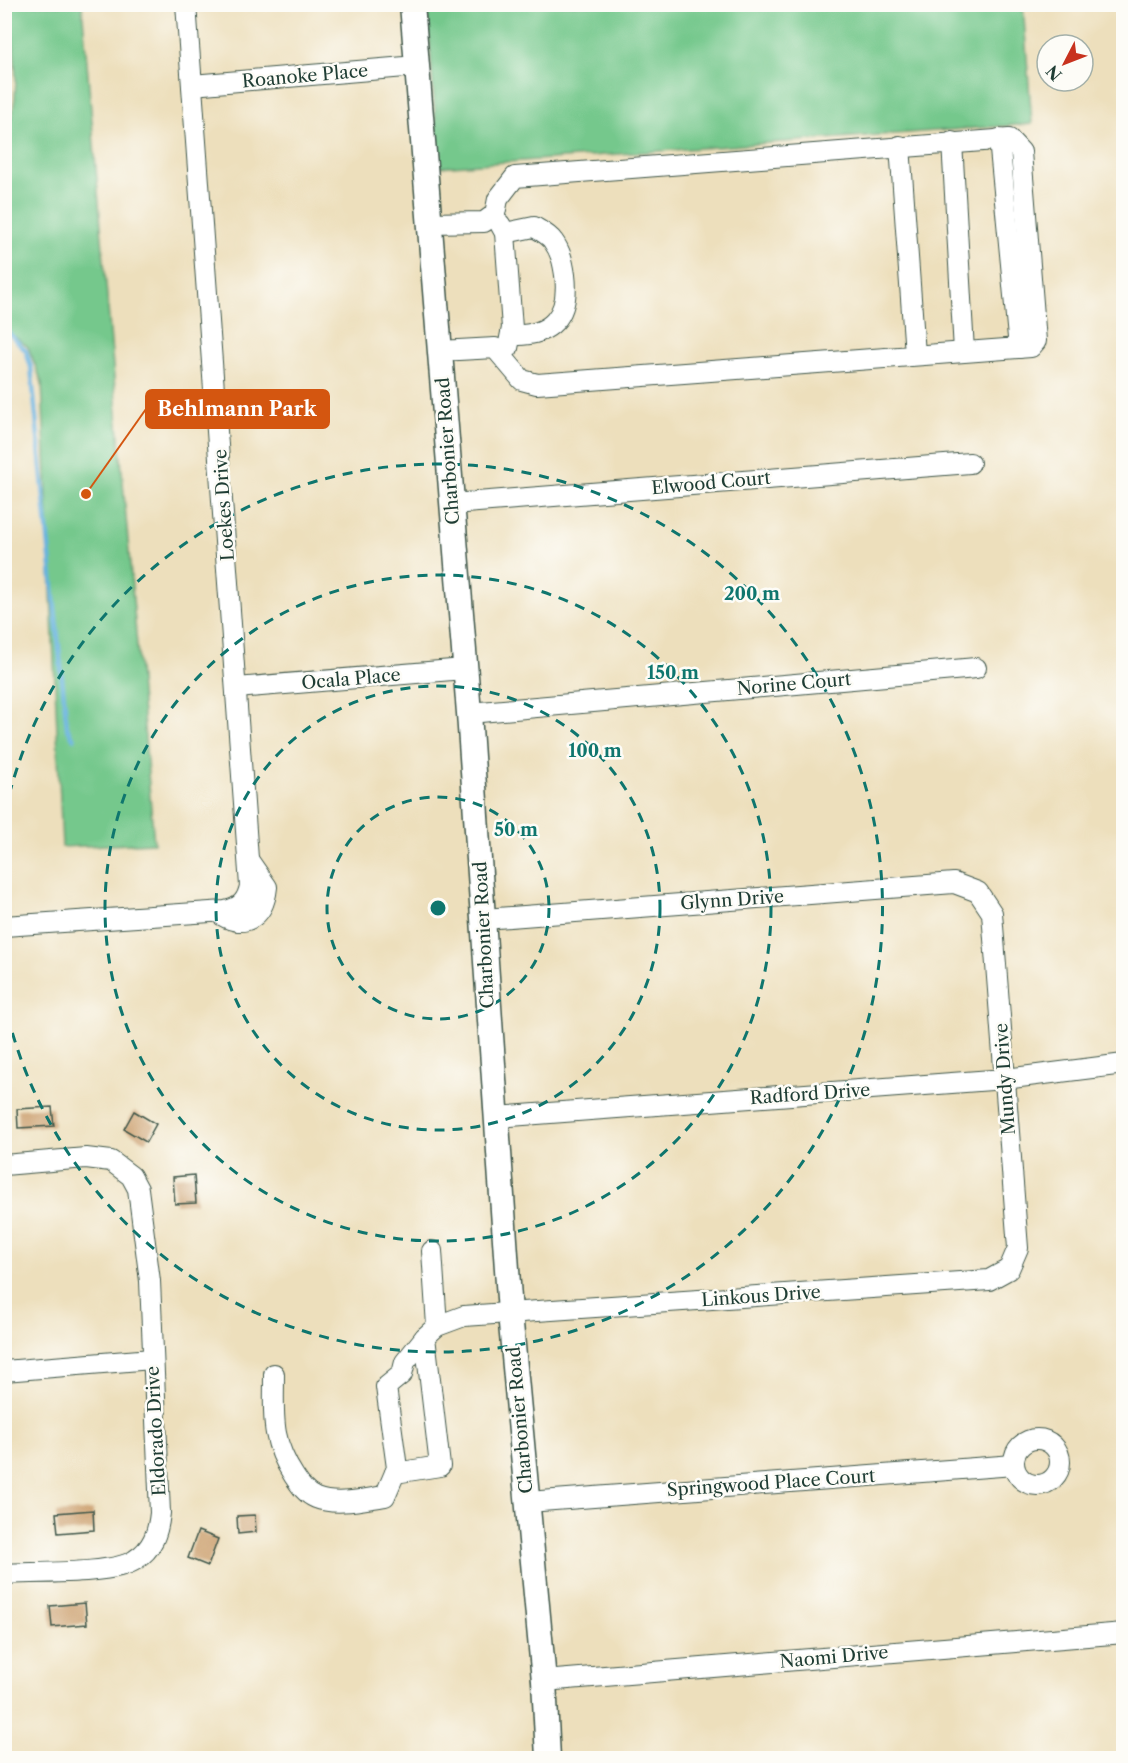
<svg xmlns="http://www.w3.org/2000/svg" width="1128" height="1763" viewBox="0 0 1128 1763" font-family="'Libre Caslon Text',serif">
	<rect width="100%" height="100%" fill="#fdfcf7"/>
	<filter id="ink" filterUnits="userSpaceOnUse"><feTurbulence type="fractalNoise" baseFrequency=".0167" numOctaves="2"/><feDisplacementMap in="SourceGraphic" scale="12" xChannelSelector="R" yChannelSelector="G"/><feConvolveMatrix kernelMatrix="1 2 1 2 8 2 1 2 1" color-interpolation-filters="sRGB"/></filter>
	<filter id="wash" filterUnits="userSpaceOnUse"><feTurbulence type="fractalNoise" baseFrequency=".008" numOctaves="4" result="noise"/><feDisplacementMap in="SourceGraphic" scale="24" xChannelSelector="R" yChannelSelector="G"/><feGaussianBlur stdDeviation="1.35" result="paint"/><feColorMatrix in="noise" values="0 0 0 0 0 0 0 0 0 0 0 0 0 0 0 0 0 1.4 0 .05"/><feComposite in="paint" operator="in"/></filter>
	<g filter="url(#wash)">
		<rect width="100%" height="100%" fill="#eddfbc"/>
		<g fill="#74c88c" stroke="#4a8260" stroke-width="1.5">
			<path d="M9 5H82L154 843 62 847 42 383 28 347 5 329V136C24 95 13 48 9 5Z"/>
			<path d="M427 5H1023L1032 124 439 167Z"/>
		</g>
		<g fill="none" stroke-linecap="round" stroke-linejoin="round">
			<path stroke="#67b3e0" stroke-width="4.5" d="M4 328 26 351 31 367 67 728 74 739"/>
		</g>
		<g id="blocks">
			<g fill="#ca9d6b">
				<path d="M52 1107 54 1126 18 1128 17 1109Z"/>
				<path d="M134 1111 156 1124 146 1142 124 1129Z"/>
				<path d="M194 1175 196 1203 175 1204 173 1177Z"/>
				<path d="M93 1510 94 1530 58 1533 56 1513Z"/>
				<path d="M255 1515 256 1532 238 1534 237 1516Z"/>
				<path d="M198 1531 218 1539 208 1566 188 1558Z"/>
				<path d="M85 1603 87 1624 52 1627 50 1606Z"/>
			</g>
		</g>
	</g>
	<g filter="url(#ink)">
		<use href="#blocks" fill-opacity="0" stroke="#3e5548" stroke-width="1.5"/>
		<g fill="none" stroke-linecap="round" stroke-linejoin="round">
			<g stroke="#3e5548" stroke-width="22">
				<g id="minor">
					<path d="M192 85 417 66"/>
					<path d="M999 139 1019 348"/>
					<path d="M952 142 964 351"/>
					<path d="M900 146 915 354"/>
					<path d="M430 223 484 222 495 214 498 199 515 177 1009 139 1021 152 1036 341 1031 347 537 384 522 380 495 348 440 351"/>
					<path d="M500 224 505 233 512 328 508 348"/>
					<path d="M505 233 534 227C541 231 549 235 553 241 561 252 563 262 565 275 570 316 551 337 511 335"/>
					<path d="M452 504 970 463"/>
					<path d="M237 688 464 669"/>
					<path d="M469 713 976 668"/>
					<path d="M217 912C244 932 264 917 267 887L249 861"/>
					<path d="M4 926 225 911C240 908 247 901 250 886L186 4"/>
					<path d="M496 1117 1005 1079 1124 1064"/>
					<path d="M4 1165 86 1158 111 1161 131 1176 138 1189 150 1281 160 1513C158 1532 153 1549 135 1560 113 1575 34 1572 4 1574"/>
					<path d="M432 1251 437 1326"/>
					<path d="M4 1371 152 1359"/>
					<path d="M274 1374C274 1416 270 1439 294 1476 300 1485 306 1494 316 1498 336 1506 364 1499 385 1496L397 1468 386 1387 402 1374 405 1362 425 1337"/>
					<circle cx="1037" cy="1462" r="23"/>
					<path d="M395 1473 440 1466 425 1337 437 1326 464 1316 989 1280 1009 1269 1018 1248 992 913 978 892 954 883 484 919"/>
					<path d="M528 1502 1014 1465"/>
					<path d="M544 1681 1124 1633"/>
				</g>
			</g>
			<g stroke="#3e5548" stroke-width="27">
				<path id="major" d="M412 4 469 713 510 1313 544 1681 548 1758"/>
			</g>
			<use href="#minor" stroke="#fff" stroke-width="20"/>
			<use href="#major" stroke="#fff" stroke-width="24"/>
		</g>
	</g>
	<g fill="none" stroke="#0f766e" stroke-width="3" stroke-dasharray="10 8">
		<circle cx="438" cy="908" r="111"/>
		<circle cx="438" cy="908" r="222"/>
		<circle cx="438" cy="908" r="333"/>
		<path d="M5 812A444 444 0 1 1 5 1004"/>
	</g>
	<g text-anchor="middle" dominant-baseline="central" stroke-width="5" stroke-linejoin="round" paint-order="stroke">
		<g font-size="18" fill="#1f3d34" stroke="#fdfcf7">
			<text transform="translate(305 76) rotate(-5)">Roanoke Place</text>
			<text transform="translate(448 451) rotate(-94)">Charbonier Road</text>
			<text transform="translate(711 483) rotate(-5)">Elwood Court</text>
			<text transform="translate(224 505) rotate(-94)">Loekes Drive</text>
			<text transform="translate(351 679) rotate(-5)">Ocala Place</text>
			<text transform="translate(794 684) rotate(-5)">Norine Court</text>
			<text transform="translate(732 900) rotate(-4)">Glynn Drive</text>
			<text transform="translate(484 935) rotate(-93)">Charbonier Road</text>
			<text transform="translate(1005 1079) rotate(-94)">Mundy Drive</text>
			<text transform="translate(810 1094) rotate(-4)">Radford Drive</text>
			<text transform="translate(761 1296) rotate(-4)">Linkous Drive</text>
			<text transform="translate(520 1420) rotate(-95)">Charbonier Road</text>
			<text transform="translate(156 1431) rotate(-93)">Eldorado Drive</text>
			<text transform="translate(771 1483) rotate(-4)">Springwood Place Court</text>
			<text transform="translate(834 1657) rotate(-5)">Naomi Drive</text>
		</g>
	</g>
	<circle cx="438" cy="908" r="9" fill="#0f766e" stroke="#fdfcf7" stroke-width="3"/>
	<g font-size="18" text-anchor="middle" font-weight="bold" fill="#0f766e" stroke="#fdfcf7" stroke-width="5" stroke-linejoin="round" paint-order="stroke">
		<text x="752" y="600">200 m</text>
		<text x="673" y="679">150 m</text>
		<text x="595" y="757">100 m</text>
		<text x="516" y="836">50 m</text>
	</g>
	<path fill="none" stroke="#d45610" stroke-width="2" d="M86 494L146 409"/>
	<circle fill="#d45610" stroke="#fdfcf7" stroke-width="2" cx="86" cy="494" r="6"/>
	<rect fill="#d45610" stroke="#d45610" stroke-width="2" x="146" y="390" width="183" height="38" rx="6"/>
	<g font-size="20" text-anchor="middle" font-weight="bold" fill="#fff">
		<text x="237" y="416">Behlmann Park</text>
	</g>
	<rect width="1128" height="1763" fill="none" stroke="#fdfcf7" stroke-width="24"/>
	<g transform="translate(1065 63) rotate(228)"><circle r="28" fill="#fdfcf7" stroke="#a4b0a9" stroke-width="1.5"/>
	<path d="M0-4.5L10 22L0 15L-10 22Z" fill="#c8321e"/>
	<text y="-9" font-size="16" font-weight="bold" text-anchor="middle" fill="#1f3d34">N</text>
	</g>
</svg>
